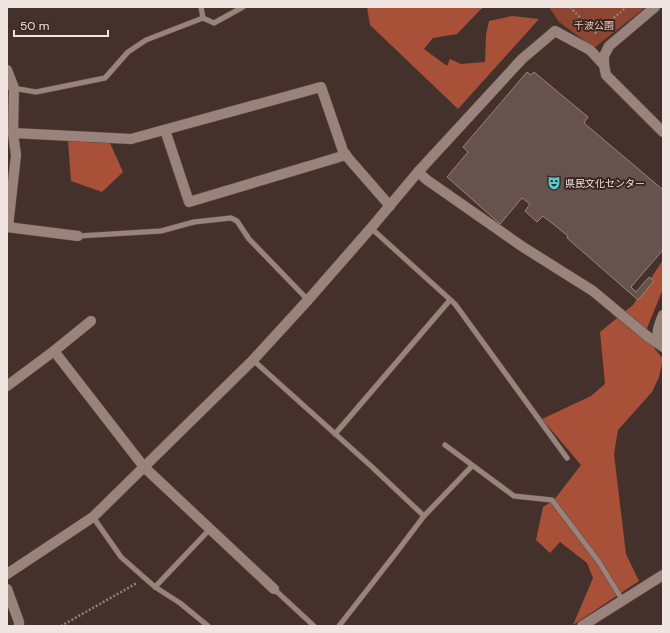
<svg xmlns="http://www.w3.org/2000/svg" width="670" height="633" viewBox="0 0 670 633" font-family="'DM Sans','Noto Sans JP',sans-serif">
	<rect width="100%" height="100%" fill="#44312c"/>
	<path fill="#8b4531" d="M549 7H646L594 48 559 22Z"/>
	<g fill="#a85038">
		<path d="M367 7H485L481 9 457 34 433 38 424 49 447 66 450 59 461 64 485 62 486 35 489 21 512 16 539 19 458 109 370 25Z"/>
		<path d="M68 141 110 143 123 172 102 192 71 181Z"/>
		<path d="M663 260V289L647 328 655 349 663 359 659 377 652 392 618 430 614 454 626 554 639 581 573 625 593 578 587 563 560 542 550 553 536 540 543 507 554 500 581 465 542 419 591 396 605 384 600 332 633 305Z"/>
	</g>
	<path fill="#67534d" stroke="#99837c" d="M527 72 531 75 534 72 588 117 584 123 662 189H663V250L631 287 636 292 649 277 654 281 638 300 567 238 568 236 543 216 537 222 525 211 530 204 522 198 500 224 447 177 468 152 463 147Z"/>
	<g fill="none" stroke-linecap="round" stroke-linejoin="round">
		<g stroke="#5e4e49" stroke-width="6">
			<g id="service">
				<path d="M201 7 203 18"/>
				<path d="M7 87 36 92 105 78 128 52 146 40 203 18 214 23 243 7"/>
				<path d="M371 228 455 304 567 458"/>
				<path d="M78 236 161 231 194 222 231 218 237 221 249 239 308 300"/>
				<path d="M253 360 371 466 424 516"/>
				<path d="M335 434 450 300"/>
				<path d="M445 445 514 496 552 500 599 562 623 601"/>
				<path d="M93 517 121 557 155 587 180 603 208 626"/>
				<path d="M155 587 210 529"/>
				<path d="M274 589 314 626"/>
				<path d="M339 626 396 553 424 516 472 466"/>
			</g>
		</g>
		<g stroke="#5e4e49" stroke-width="11">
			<g id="minor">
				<path d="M7 70 14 88 13 133 16 155 8 227"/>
				<path d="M165 130 189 202 346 155"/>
				<path d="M13 133 131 139 321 87 343 151 349 159 390 206"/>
				<path d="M418 172 427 180 523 247 593 291 647 336 662 346"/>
				<path d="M7 227 78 236"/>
				<path d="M54 351 144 467 274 589"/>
				<path d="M7 386 54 351 91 321"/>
				<path d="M7 574 93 517 253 360 308 300 371 228 418 172 522 59 555 31 590 50 604 65"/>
				<path d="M7 589 19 622V626"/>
				<path d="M582 626 663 575"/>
			</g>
		</g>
		<g stroke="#5e4e49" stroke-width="11">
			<g id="tertiary">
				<path d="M655 7 609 46 604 56V65L606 75 663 132"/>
				<path d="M663 315C658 328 654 335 663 347"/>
			</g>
		</g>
		<g stroke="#92827e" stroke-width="2.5" stroke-dasharray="2 2" stroke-linecap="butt">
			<path d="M570 7 595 33 627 7"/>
			<path d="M61 626 137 583"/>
		</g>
		<use href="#service" stroke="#99837c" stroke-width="5"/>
		<use href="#minor" stroke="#99837c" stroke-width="10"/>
		<use href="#tertiary" stroke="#99837c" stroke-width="10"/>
	</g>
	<defs>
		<g id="theatre-bare" transform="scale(1.08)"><path d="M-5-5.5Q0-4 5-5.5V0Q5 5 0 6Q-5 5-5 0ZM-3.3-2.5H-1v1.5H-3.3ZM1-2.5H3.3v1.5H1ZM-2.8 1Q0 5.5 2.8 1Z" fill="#53cdcb" stroke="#392722" stroke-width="2.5" paint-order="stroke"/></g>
	</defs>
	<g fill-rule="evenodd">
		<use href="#theatre-bare" x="554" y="183"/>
	</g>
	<g text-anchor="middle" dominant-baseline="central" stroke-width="4" stroke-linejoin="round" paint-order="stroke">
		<g font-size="10" fill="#fccabb" stroke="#392722">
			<text x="594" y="25">千波公園</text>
		</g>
		<g font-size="10" fill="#f1e5e1" stroke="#392722" text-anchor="start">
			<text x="565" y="183">県民文化センター</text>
		</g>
	</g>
	<rect width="670" height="633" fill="none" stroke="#f1e5e1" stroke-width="16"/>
	<path d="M14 30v6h94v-6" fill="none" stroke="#f1e5e1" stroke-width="2"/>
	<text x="20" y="30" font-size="12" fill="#f1e5e1" stroke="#392722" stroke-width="3" paint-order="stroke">50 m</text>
</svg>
